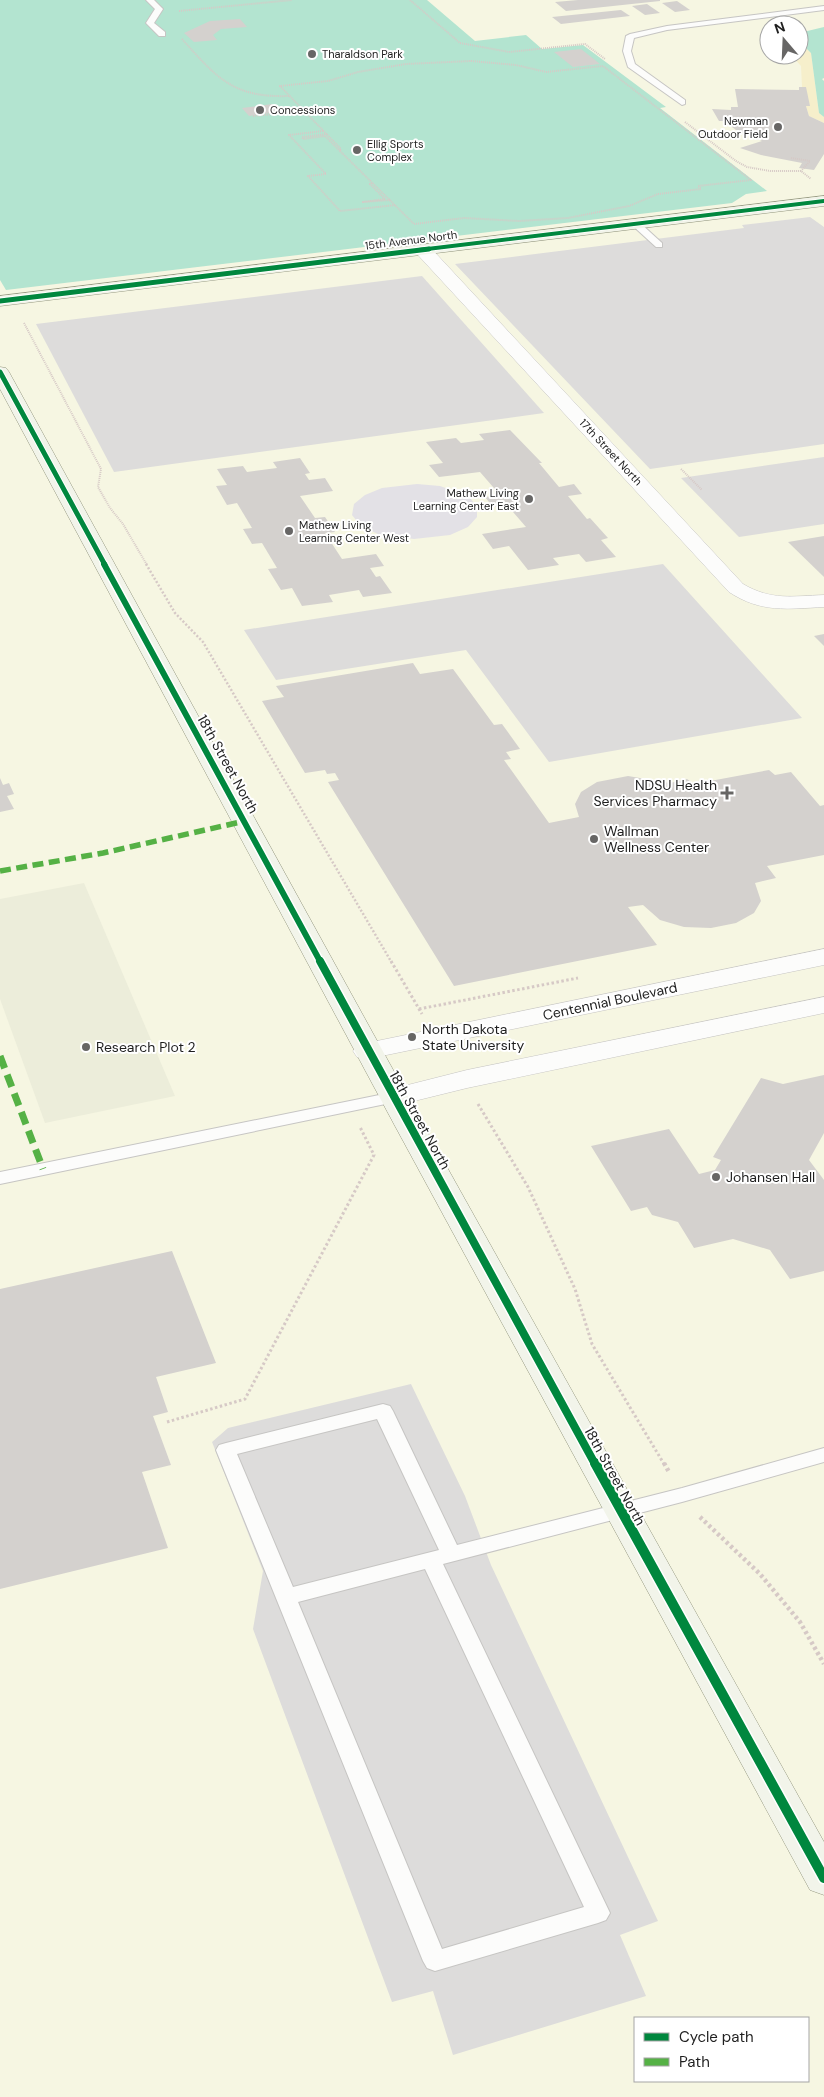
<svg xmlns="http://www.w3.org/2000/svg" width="824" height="2097" viewBox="0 0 824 2097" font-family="'DM Sans',sans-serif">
	<rect width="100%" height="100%" fill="#edebe7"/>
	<path fill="#f6f6e2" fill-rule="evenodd" d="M0 0H824V2097H0ZM769 25H799V55H769ZM635 2018H808V2081H635Z"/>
	<path fill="#ecedda" d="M84 883 175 1096 45 1123 0 999V899Z"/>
	<path fill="#f6efcb" d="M799 41 811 53 819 113 824 117V123L809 116 806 106H810L802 87 801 66 791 55H799Z"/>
	<g fill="#b3e4d0">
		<path d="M0 0H427L475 41 526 35 542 49 583 45 666 107 660 108 767 191 746 194 732 203 6 290 0 280Z"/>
		<path d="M824 27V78L822 79 824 81V117L819 113 811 53 799 41V33Z"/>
	</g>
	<g fill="#dddcdb">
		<path d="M810 217 824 227V444L650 469 455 264 744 228 742 225Z"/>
		<path d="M422 276 544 413 114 472 36 324Z"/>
		<path d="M824 457V524L739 537 681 478Z"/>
		<path d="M663 564 802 718 549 762 466 650 276 680 244 630Z"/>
		<path d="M411 1384 465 1496 491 1565 658 1921 620 1935 646 1996 453 2055 433 1991 392 2002 253 1629 263 1571 212 1442 228 1428Z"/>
	</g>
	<path fill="#e3e1e6" d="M417 484 440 486 468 496 477 506V517L468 527 450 535 414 539 378 534 361 526 352 515 354 504 365 495 382 488Z"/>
	<g fill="#d4d1ce">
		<path d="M578 0H660V1L566 11 555 2Z"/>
		<path d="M677 1 690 10 675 12 662 3Z"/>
		<path d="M647 4 660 13 645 15 632 6Z"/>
		<path d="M621 10 630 16 561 24 552 17Z"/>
		<path d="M240 19 247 27 221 29 213 35 217 40 194 42 184 33 210 21Z"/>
		<path d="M581 49 600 64 573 67 554 52Z"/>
		<path d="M799 87H806L810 106H806L809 116 824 123V154L814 170 799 168 802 163 761 155 740 148 762 141 736 130 724 121H719L712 109 731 110V107H738L735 89 799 90Z"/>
		<path d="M272 104 279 112 249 116 242 108Z"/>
		<path d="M510 430 542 463H539L559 487 574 484 582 494 568 496 587 519 590 518 608 538 601 540 616 557 586 562 579 554 553 558 559 565 528 570 509 546 493 549 482 534 526 527 507 505 493 507 485 497 500 495 480 472 439 477 429 465 443 463 426 442 456 438 461 443 484 440 479 434Z"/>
		<path d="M300 458 310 473 305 474 309 480 325 478 333 491 300 496 315 518 325 517 335 532 325 533 340 556 342 559 376 554 384 566 370 568 376 577 380 576 392 593 363 597 359 590 329 595 333 602 302 606 292 588 281 590 268 569 277 568 262 543 252 544 243 529 252 528 237 503 227 505 216 486 227 485 217 469 243 466 247 472 277 468 273 462Z"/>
		<path d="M824 536V577L788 542Z"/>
		<path d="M824 634V646L814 636Z"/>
		<path d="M413 663 420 674 453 669 494 725 502 724 520 749 506 752 511 759 504 760 549 823 579 817 575 804 581 792 597 782 628 776 670 783 687 779 694 784 769 770 775 775 791 772 820 806 824 805V855L767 866 776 878 755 883 761 901 754 913 736 923 711 928 684 927 660 920 643 905 628 907 657 945 454 986 328 782 339 780 335 773 327 774 325 770 305 773 262 701 284 697 276 686Z"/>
		<path d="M0 778 3 785 9 783 14 794 7 796 14 809 0 812Z"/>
		<path d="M824 1075V1133L809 1160 824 1180V1271L790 1279 770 1250 733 1239 694 1248 678 1222 652 1215 647 1207 631 1211 591 1146 669 1129 699 1174 715 1170 721 1160 713 1157 761 1078 783 1084Z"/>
		<path d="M172 1251 216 1363 156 1377 168 1412 153 1416 171 1465 142 1472 168 1548 0 1589V1289Z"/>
	</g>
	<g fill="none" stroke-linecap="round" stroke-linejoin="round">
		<g stroke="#c6c5c3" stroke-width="2">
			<g id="lane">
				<path d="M146 0H154L163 9 154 23 165 32V36H159L146 23 155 9Z"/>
				<path d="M824 6V10L667 30 634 38 631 51 635 64 685 100V104L682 105 628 67 623 51 626 36 630 34 667 26Z"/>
				<path d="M636 221 639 222 662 243V247H656L633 226 631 224Z"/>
				<path d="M394 1092 400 1093 402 1097 400 1101 0 1184V1172Z"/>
				<path d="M383 1404 390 1406 393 1411 457 1545 682 1488 824 1448V1462L682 1502 443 1564 610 1913 606 1920 598 1923 435 1971 427 1968 423 1961 216 1450 219 1445 226 1443ZM377 1419 439 1550 293 1587 237 1454ZM425 1569 584 1907 442 1949 298 1602Z"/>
			</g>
		</g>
		<g stroke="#c6c5c3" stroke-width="1">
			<g id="street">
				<path d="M423 245 429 246 743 584C772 601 792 596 824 595V607C787 609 761 613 729 592L417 254 415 250 417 246Z"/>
				<path d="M824 949V965L367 1059 357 1057 353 1051 357 1045 367 1043Z"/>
				<path d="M824 997V1013L467 1088 394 1106 384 1103 380 1097 384 1091 467 1070Z"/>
			</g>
		</g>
		<g stroke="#94977f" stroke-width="1">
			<g id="secondary">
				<path d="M824 196V206L0 306V296Z"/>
				<path d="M0 367 6 368 9 372 424 1126 824 1842V1895L810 1890 395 1126 0 389Z"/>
			</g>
		</g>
		<g stroke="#d6c9c6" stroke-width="2" stroke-dasharray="1 1" stroke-linecap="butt">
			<path d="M410 0 460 43 509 52 585 44 605 59"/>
			<path d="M179 11 292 0"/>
			<path d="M182 39C217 78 233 98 289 96"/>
			<path d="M471 61 516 65 546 72 603 66 751 180 698 186 701 189 658 194 629 206 568 218 519 221 464 218 414 224 340 151 341 149 280 86 328 81 358 72 406 64Z"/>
			<path d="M253 116 304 111"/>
			<path d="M685 122 736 161 747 167 770 171H801L811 179"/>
			<path d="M323 131 289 135 326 174 308 176 340 211 396 205"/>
			<path d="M327 134 302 137 303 139 325 136 340 151"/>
			<path d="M791 158 810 161 801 171"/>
			<path d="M372 183 370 184 385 199"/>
			<path d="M385 199 363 202 391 200"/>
			<path d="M24 323 101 469 98 487 110 508 123 524 147 565"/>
			<path d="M681 469 702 490"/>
		</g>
		<path stroke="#d6c9c6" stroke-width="2.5" stroke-dasharray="2 2" stroke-linecap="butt" d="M146 564 175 613 203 642 392 963"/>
		<g stroke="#d6c9c6" stroke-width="3" stroke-dasharray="2.5 2.5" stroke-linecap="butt">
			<path d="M391 961 422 1014"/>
			<path d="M419 1009 578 978"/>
			<path d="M478 1104 528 1187 575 1289 592 1344 664 1464"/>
			<path d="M167 1422 245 1399 374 1155 360 1127"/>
		</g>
		<g stroke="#d6c9c6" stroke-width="4.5" stroke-dasharray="3 3" stroke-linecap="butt">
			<path d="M664 1463 669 1472"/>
			<path d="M700 1517 760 1574 800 1622 824 1664"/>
		</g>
		<use href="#lane" fill="#fcfcfb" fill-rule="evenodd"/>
		<use href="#street" fill="#fcfcfb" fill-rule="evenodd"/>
		<use href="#secondary" fill="#f2f4ea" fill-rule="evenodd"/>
		<path stroke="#55b145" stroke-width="5.5" stroke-dasharray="11 5.5" stroke-linecap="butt" d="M0 871 103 853 245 821"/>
		<path stroke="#55b145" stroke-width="7" stroke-dasharray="13 7" stroke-linecap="butt" d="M0 1056 43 1169"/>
		<g stroke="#fff" stroke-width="5.5">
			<path id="cycleway-far4" d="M419 250 824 201"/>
		</g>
		<g stroke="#fff" stroke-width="7">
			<g id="cycleway-far3">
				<path d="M0 301 429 249"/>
				<path d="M0 372 105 565"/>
			</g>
		</g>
		<g stroke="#fff" stroke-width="9">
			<path id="cycleway-far2" d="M104 564 321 963"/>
		</g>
		<g stroke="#fff" stroke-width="11">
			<path id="cycleway-far1" d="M320 961 595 1464"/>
		</g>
		<g stroke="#fff" stroke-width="13">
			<path id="cycleway" d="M595 1463 824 1878"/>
		</g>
		<use href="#cycleway-far4" stroke="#00873e" stroke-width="4"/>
		<use href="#cycleway-far3" stroke="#00873e" stroke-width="5"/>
		<use href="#cycleway-far2" stroke="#00873e" stroke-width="6"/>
		<use href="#cycleway-far1" stroke="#00873e" stroke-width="8"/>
		<use href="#cycleway" stroke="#00873e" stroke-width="10"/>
	</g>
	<g fill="#676665" stroke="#fff" stroke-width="2">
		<circle cx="312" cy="54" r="5"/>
		<circle cx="260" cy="110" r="5"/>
		<circle cx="778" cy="127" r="5"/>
		<circle cx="357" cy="150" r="5"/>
		<circle cx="529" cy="499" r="5"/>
		<circle cx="289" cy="531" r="5"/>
		<path d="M724.5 785.5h5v5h5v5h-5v5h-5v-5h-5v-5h5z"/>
		<circle cx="594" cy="839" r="5"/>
		<circle cx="412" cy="1037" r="5"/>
		<circle cx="86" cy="1047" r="5"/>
		<circle cx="716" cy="1177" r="5"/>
	</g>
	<g text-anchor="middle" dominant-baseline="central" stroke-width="4" stroke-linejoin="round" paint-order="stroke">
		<g font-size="11" fill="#1f1f1f" stroke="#fff" text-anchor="start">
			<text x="322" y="54">Tharaldson Park</text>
			<text x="270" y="110">Concessions</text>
			<text x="768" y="121" text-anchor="end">Newman<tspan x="768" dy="13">Outdoor Field</tspan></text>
			<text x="367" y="144">Ellig Sports<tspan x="367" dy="13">Complex</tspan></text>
			<text x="519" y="493" text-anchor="end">Mathew Living<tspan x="519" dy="13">Learning Center East</tspan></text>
			<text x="299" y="525">Mathew Living<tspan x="299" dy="13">Learning Center West</tspan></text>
		</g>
		<g font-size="11" fill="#1f1f1f" stroke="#fff">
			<text transform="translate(411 240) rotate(-7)">15th Avenue North</text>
			<text transform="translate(611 452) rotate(47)">17th Street North</text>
		</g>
		<g font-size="14" fill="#1f1f1f" stroke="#fff">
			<text transform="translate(228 764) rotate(61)">18th Street North</text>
			<text transform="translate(610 1001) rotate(-12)">Centennial Boulevard</text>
			<text transform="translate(420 1120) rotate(61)">18th Street North</text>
			<text transform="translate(615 1476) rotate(61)">18th Street North</text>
		</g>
		<g font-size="14" fill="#1f1f1f" stroke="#fff" text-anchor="start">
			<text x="717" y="785" text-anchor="end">NDSU Health<tspan x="717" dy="16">Services Pharmacy</tspan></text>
			<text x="604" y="831">Wallman<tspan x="604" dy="16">Wellness Center</tspan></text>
			<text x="422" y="1029">North Dakota<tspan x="422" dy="16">State University</tspan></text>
			<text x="96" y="1047">Research Plot 2</text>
			<text x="726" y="1177">Johansen Hall</text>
		</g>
	</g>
	<rect x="634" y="2017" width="175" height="65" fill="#ffffff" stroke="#a5a5a5"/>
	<rect x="644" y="2033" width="25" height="8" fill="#00873e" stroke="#a5a5a5"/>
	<text x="679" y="2042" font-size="15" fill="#1f1f1f">Cycle path</text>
	<rect x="644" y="2058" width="25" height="8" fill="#55b145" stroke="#a5a5a5"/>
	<text x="679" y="2067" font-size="15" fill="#1f1f1f">Path</text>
	<g transform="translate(784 40) rotate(341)"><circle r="24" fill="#ffffff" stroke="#a5a5a5"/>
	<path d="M0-4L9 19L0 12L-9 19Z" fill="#676665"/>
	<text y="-8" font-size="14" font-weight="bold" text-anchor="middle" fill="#1f1f1f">N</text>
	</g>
</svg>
